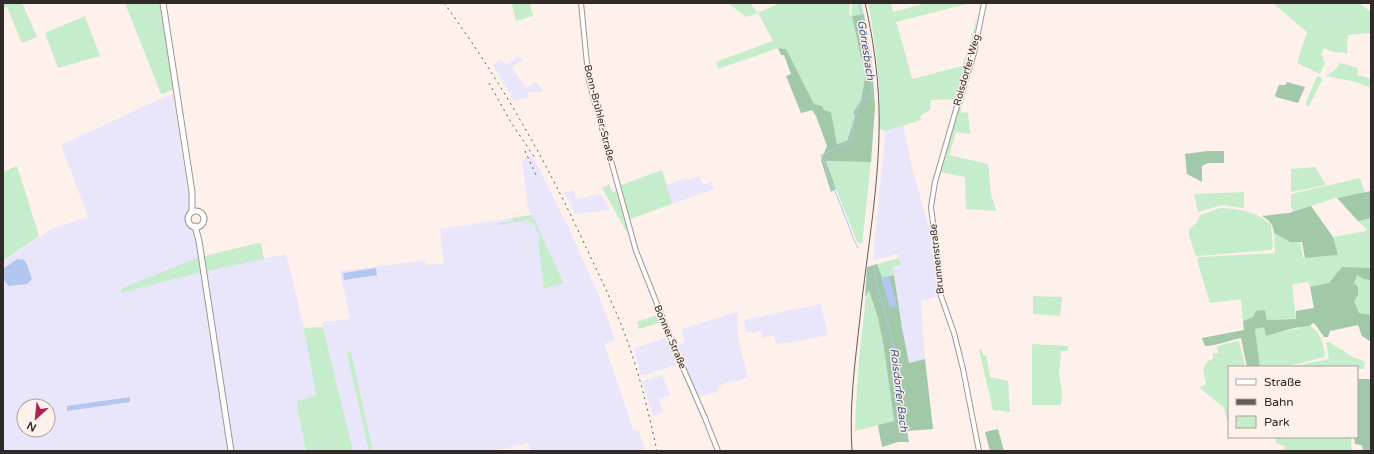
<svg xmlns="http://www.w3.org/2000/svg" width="1374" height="454" viewBox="0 0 1374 454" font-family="'Varela Round',sans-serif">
	<rect width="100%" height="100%" fill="#fef0ea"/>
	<g fill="#e9e6fc" fill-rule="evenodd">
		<path d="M518 56 522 60 512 68 526 88 536 82 543 91 527 93 529 98 514 101 493 65 501 59 506 65Z"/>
		<path d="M173 94 190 204V208L185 217 186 224 191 227 194 232 201 272 286 254 304 328 316 396 296 401 306 451H3V262L51 229 88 217 61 145 158 100ZM24 406H48V430H24Z"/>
		<path d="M903 125 912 168 935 249 939 296 921 301 925 359 909 363 902 328 893 267 901 265 898 254 874 260V245L884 147 885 131Z"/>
		<path d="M531 155 539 168 569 229 596 289 609 322 615 340 604 344 626 407 633 431 637 430 641 436 645 451H531L528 443 494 451H353L322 322 350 319 340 271 424 261 427 265 444 263 440 229 531 215 528 207 522 161Z"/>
		<path d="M699 176 703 185 711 182 714 189 672 204 665 185 687 178 688 180Z"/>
		<path d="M574 190 576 199 601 194 610 210 575 214 564 192Z"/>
		<path d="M821 304 828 335 788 343 787 342 776 344 774 335 763 338 761 331 752 333V331L746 332 744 320Z"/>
		<path d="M737 312 738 336 748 378 722 384 721 386 717 388V392L698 397 677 345 685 342 681 329Z"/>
		<path d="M666 338 675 358 676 365 641 376 634 348Z"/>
		<path d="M662 375 670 395 659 399 663 413 653 416 642 381Z"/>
	</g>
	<g fill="#c5eccb">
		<path d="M3 3H22L37 37 22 43 7 7 3 8Z"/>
		<path d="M125 3H160L173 90 161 94Z"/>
		<path d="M517 3H520L522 4 530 3 533 16 516 21 512 4Z"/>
		<path d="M728 3H750L758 13 780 3H850L849 14 851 16 852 3H862L864 14 852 16 861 58 867 67 861 100 853 113 855 116 847 141 837 144 831 112 824 110 822 106 814 104 786 49 778 48 718 69 716 62 773 41 758 13 746 17Z"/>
		<path d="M868 3H891L893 12 927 3H970L896 22 904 49 912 79 962 66 968 50 977 17 974 37 961 78V86L957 99 931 100 930 110 920 116 921 120 885 131 880 129C881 87 876 44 868 3Z"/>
		<path d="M1273 3H1359L1371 12V33L1348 35 1347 53 1334 52 1324 48 1321 55 1324 57 1323 61 1325 62 1320 74 1297 63 1307 32Z"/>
		<path d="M85 16 100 56 58 68 45 33Z"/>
		<path d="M1340 63 1358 68 1357 75 1371 79V88L1356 82 1326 76 1336 69Z"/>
		<path d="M1317 76 1321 77 1322 80 1309 106 1305 105Z"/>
		<path d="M968 80 967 90 961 109V113L968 112 970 134 956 132 949 155 988 164 991 194 996 211 966 209 965 177 940 172 963 92Z"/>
		<path d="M826 161 871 162 862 244 857 242C847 215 835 188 826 161Z"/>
		<path d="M17 166 39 236 3 261V172Z"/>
		<path d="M1315 167 1326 185 1291 192V169Z"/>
		<path d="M662 170 672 204 630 219 621 185Z"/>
		<path d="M1360 178 1365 193 1335 198 1293 212 1291 205V194Z"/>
		<path d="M609 184 612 192 616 191 627 230 626 231 602 188Z"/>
		<path d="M1244 192V207L1242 208 1222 205 1198 212 1194 194Z"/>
		<path d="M1221 208C1244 210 1253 210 1271 225L1273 247 1271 250 1197 256 1195 254 1189 235V230L1197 222 1200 215Z"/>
		<path d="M531 215 533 219H534L564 284 544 288 538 241 540 240 538 231 536 232 534 223H529V220L497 225 496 224 513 221V218Z"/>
		<path d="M1371 218V320L1347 316 1310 287 1308 282 1292 284 1296 319 1267 320 1265 310 1253 317 1243 321 1241 299 1210 303 1197 260 1199 257 1275 253 1274 233 1290 242H1300L1303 257 1304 258 1338 255 1333 237 1366 231 1368 230 1358 221Z"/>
		<path d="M258 243 261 244 264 259 207 271 205 256Z"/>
		<path d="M199 257 201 272 121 293V289Z"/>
		<path d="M899 258 901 265 893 267 894 275 881 278 877 264Z"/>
		<path d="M869 289 878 318 884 348 894 421 855 431C856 392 859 354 864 316 866 305 863 299 869 289Z"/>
		<path d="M1033 296 1062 297 1060 316 1033 314Z"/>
		<path d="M658 315 660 320 659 323 639 329 637 322Z"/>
		<path d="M1264 326 1266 335 1310 326C1321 332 1323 344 1325 355L1324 357 1289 366 1288 367H1260L1255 329Z"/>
		<path d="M323 327 353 451H306L296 401 316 396 304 328Z"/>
		<path d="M1239 341 1245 367H1229V430L1224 408 1199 387 1206 385 1203 368 1208 361 1213 359V353H1218L1217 346Z"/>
		<path d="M1329 342 1351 356 1365 362 1364 369H1357V367H1291L1329 359 1326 343Z"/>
		<path d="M1032 344 1068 346V351H1061L1059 374 1062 392 1061 405H1032Z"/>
		<path d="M981 349 984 355 987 356C987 364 989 369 990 377L1008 381 1010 412 993 410 979 350Z"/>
		<path d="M348 352H351L373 451H369L347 354Z"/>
		<path d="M1279 437H1351L1352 451H1284L1285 446 1277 444 1275 440Z"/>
	</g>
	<g fill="#a1c8a8">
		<path d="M864 14 872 65 875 107 871 162 826 161 836 189 831 192 821 160 827 146 816 116 812 110 801 113 786 76 791 74 784 55H781L778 48 786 49 814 104 822 106 824 110 831 112 837 144 847 141 855 117 853 113 861 100 867 67 861 58 852 16Z"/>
		<path d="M1287 82 1305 87 1298 103 1276 97 1275 95 1279 85H1285Z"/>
		<path d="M1207 151H1224V163H1208L1202 166V182L1187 174 1185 154Z"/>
		<path d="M1371 191V218L1358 221 1337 198Z"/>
		<path d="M1311 206 1333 237 1338 255 1305 258 1302 242H1290L1274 233C1273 224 1270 221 1262 216L1289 213Z"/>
		<path d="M877 264 882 278 894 275 902 328 909 363 925 359 933 429 907 431 909 442H898L882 447 878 425 894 421 884 348 878 318 869 290 865 297 867 267Z"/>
		<path d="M1342 267 1369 268 1371 271V280L1364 279 1357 275 1354 283 1358 287V295L1354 301 1359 313 1371 315V342L1362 336 1358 325 1330 331 1328 337H1324L1315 324 1313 323 1310 326 1294 328 1266 336 1264 327 1255 329 1260 367H1247L1241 338C1230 340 1216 346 1205 346L1202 338 1244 330 1243 321 1253 317 1256 311 1265 310 1267 320 1296 319V311L1314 308 1310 287 1329 283Z"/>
		<path d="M1357 379H1371V451H1363L1362 445 1355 444 1354 437H1357Z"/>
		<path d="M998 429 1004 451H990L985 432Z"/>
	</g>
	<g fill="#b2c6ef">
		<path d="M17 259 24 260 27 264 32 279 27 284 9 286C3 281 3 276 3 269Z"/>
		<path d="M376 268 377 275 344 280 343 273Z"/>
		<path d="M889 276 897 306 890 308 881 278Z"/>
		<path d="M130 397V402L67 411V406Z"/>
	</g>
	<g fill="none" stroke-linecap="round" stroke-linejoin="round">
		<g stroke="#b2c6ef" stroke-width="1">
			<path d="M858 248C852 237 851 231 846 219 838 198 829 177 821 155L846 144 852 138 853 135V123L861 101 872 93C869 62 866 33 859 3"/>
			<path d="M873 270 896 353 904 413 906 434 905 440"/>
		</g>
		<g stroke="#a1938e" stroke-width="6">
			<g id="minor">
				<path d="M581 3 587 64 589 81 636 251 677 354 705 418 718 451"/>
				<path d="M979 451 963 369 954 333 941 296 939 269 931 207 935 182 955 113 974 53 984 3"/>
			</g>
		</g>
		<g stroke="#a1938e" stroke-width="7">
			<g id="major">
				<path d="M163 3 192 192V212"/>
				<circle cx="196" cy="219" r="8"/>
				<path d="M195 226 199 241 231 451"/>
			</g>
		</g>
		<use href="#minor" stroke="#fff" stroke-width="4"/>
		<use href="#major" stroke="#fff" stroke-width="5"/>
		<path stroke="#635c59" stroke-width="1" d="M852 451C849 406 855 363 860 318 867 250 881 177 879 108 878 73 873 37 865 3"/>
		<g stroke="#635c59" stroke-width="1" stroke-dasharray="2 4" stroke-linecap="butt">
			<path d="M444 3C499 78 545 159 584 243 599 275 615 307 627 340 640 376 649 414 657 451"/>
			<path d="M489 83 512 124 535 158"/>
			<path d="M525 151 536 175"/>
		</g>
	</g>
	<g text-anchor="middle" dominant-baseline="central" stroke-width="3" stroke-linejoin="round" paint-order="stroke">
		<g font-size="10" fill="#302b29" stroke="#fef0ea">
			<text transform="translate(967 70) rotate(-74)">Roisdorfer Weg</text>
			<text transform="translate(599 113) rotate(76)">Bonn-Brühler-Straße</text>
			<text transform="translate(937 259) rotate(-96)">Brunnenstraße</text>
			<text transform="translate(670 337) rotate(67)">Bonner Straße</text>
		</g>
		<g font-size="11" font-style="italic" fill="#3c5589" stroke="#fef0ea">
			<text transform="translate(866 50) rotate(81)">Görresbach</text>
			<text transform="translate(899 390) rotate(83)">Roisdorfer Bach</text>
		</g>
	</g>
	<rect width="1374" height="454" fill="none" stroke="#302b29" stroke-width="8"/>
	<rect x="1228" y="366" width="130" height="72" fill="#fef0ea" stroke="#aca19d"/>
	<rect x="1236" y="379" width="20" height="6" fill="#ffffff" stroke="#aca19d"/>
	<text x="1264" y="386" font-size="12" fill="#302b29">Straße</text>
	<rect x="1236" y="399" width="20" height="6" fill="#635c59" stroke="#aca19d"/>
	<text x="1264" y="406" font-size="12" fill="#302b29">Bahn</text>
	<rect x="1236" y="416" width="20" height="12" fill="#c5eccb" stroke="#aca19d"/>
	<text x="1264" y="426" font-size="12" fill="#302b29">Park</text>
	<g transform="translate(36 418) rotate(207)"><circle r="19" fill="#fef0ea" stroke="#aca19d"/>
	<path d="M0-3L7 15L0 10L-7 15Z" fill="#b02157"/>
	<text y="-6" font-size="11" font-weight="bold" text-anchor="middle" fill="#302b29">N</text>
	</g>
</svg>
